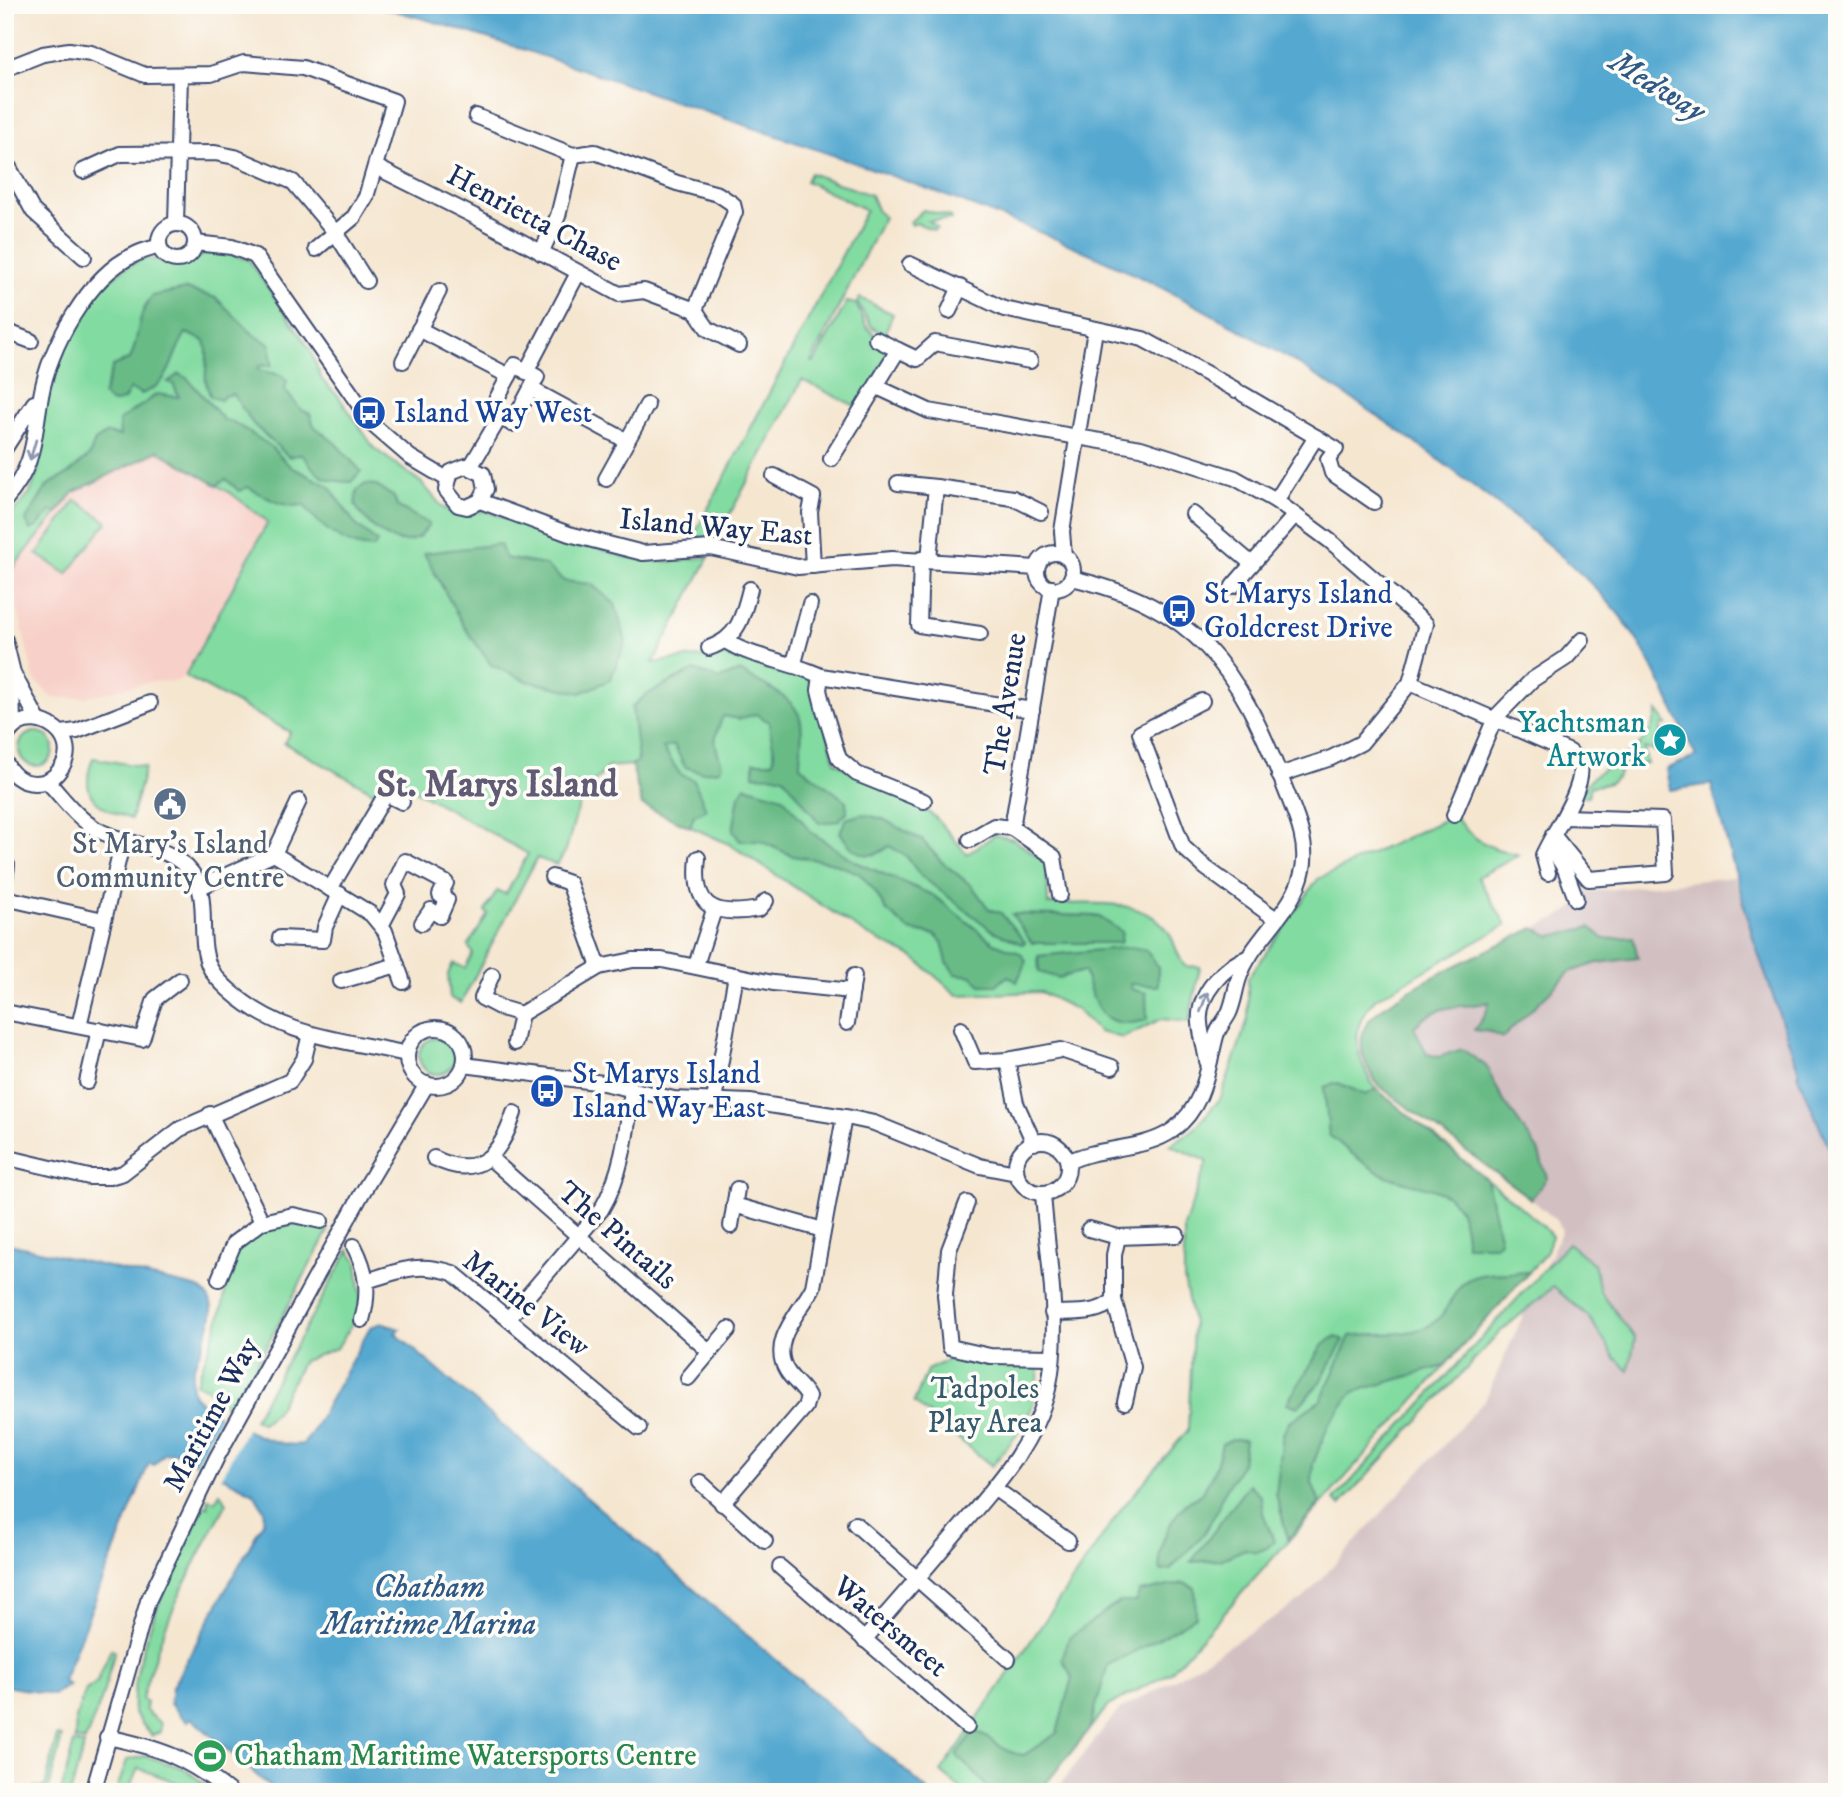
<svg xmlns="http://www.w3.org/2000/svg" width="1842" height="1797" viewBox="0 0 1842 1797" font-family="'IM FELL DW Pica',serif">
	<rect width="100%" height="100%" fill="#fdfcf7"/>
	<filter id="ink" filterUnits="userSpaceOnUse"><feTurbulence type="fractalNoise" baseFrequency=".0143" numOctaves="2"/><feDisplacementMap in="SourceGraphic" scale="14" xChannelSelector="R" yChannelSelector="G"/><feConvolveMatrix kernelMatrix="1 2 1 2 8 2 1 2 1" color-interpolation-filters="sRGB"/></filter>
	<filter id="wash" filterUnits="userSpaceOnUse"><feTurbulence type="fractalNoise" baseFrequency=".00686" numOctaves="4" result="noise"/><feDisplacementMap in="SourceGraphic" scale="28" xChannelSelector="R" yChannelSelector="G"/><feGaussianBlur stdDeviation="1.57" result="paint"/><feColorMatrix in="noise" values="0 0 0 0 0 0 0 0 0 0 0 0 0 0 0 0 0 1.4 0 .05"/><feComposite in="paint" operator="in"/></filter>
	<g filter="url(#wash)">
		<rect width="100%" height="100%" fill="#f5e6d0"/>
		<path fill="#f7d1c9" d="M158 450 232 494 269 522 185 676 178 681 150 682 81 698H52L34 679 9 573 74 492Z"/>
		<path fill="#d2bfc1" d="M1734 877 1808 1101 1837 1169V1792H1054L1119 1710 1174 1680 1303 1599 1485 1400 1562 1230 1556 1220 1531 1199 1371 1078 1360 1053 1365 1024 1373 1014 1391 1001 1571 910 1586 892Z"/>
		<g fill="#82dba0" stroke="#4e857f" stroke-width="2">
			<path d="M810 173 871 195 878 212 884 217 811 362H814L847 302 856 304 866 326 889 350 861 409 802 380 717 538 693 537 866 210 806 181Z"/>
			<path d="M923 210 951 217V219L928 221 937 227 934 230 917 223 912 225 910 222Z"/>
			<path d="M221 251 249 260 310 349 322 380 339 397 375 449 422 483 443 508 460 513 485 511 625 557 662 562 709 557 653 663C715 651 758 654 815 682L835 762 919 805 936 818 967 854 995 835 1013 839 1047 863 1048 904C1086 905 1136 896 1165 927 1175 938 1175 954 1185 966L1200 967 1189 1022 1161 1019 1123 1038 1099 1032 1077 1010 1041 992 957 995 913 957 869 936 729 844 642 805 632 765 608 767 590 787 584 788 566 850 557 865 537 858 461 1003 450 998 448 974 453 963 465 968 473 953 468 946 488 914 485 911 497 891 506 894 528 854 388 775 377 794 284 743 290 732 185 676 268 522 232 494 158 451 74 492 9 573 6 534 14 511 30 493 39 467 32 465 40 446 43 415 71 326 98 290 126 267 144 258 185 264 209 252Z"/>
			<path d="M860 298 893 314 884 335 871 326 857 302Z"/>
			<path d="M76 500 107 522 67 574 37 554Z"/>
			<path d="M1657 711 1667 724 1661 726V732L1654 743 1655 751 1644 748 1647 763 1622 765C1618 784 1606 785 1591 786L1588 796 1580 797C1593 757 1646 766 1657 711Z"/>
			<circle cx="36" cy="749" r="17"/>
			<path d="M93 758 145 767 131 819C97 808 78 797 93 758Z"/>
			<path d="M1454 815C1471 840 1490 849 1519 855L1478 877 1506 925 1375 999C1348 1027 1355 1059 1376 1089L1539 1222 1552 1236 1546 1253 1171 1672 1108 1706 1039 1792H965L941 1772 1122 1508 1188 1430 1193 1324 1184 1279V1227L1207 1161 1170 1145 1193 1130 1220 1099 1248 1019V978L1318 879Z"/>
			<circle cx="437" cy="1056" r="18"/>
			<path d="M302 1223 328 1231 233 1409 219 1401 218 1393 196 1384C204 1360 214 1337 221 1312 226 1297 225 1279 231 1264 244 1235 272 1224 302 1223Z"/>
			<path d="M1568 1243 1594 1264 1600 1291 1635 1338 1629 1371 1615 1358 1588 1316 1553 1287 1500 1332 1340 1505 1334 1500Z"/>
			<path d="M349 1250 357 1261 362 1309 337 1348 303 1361 275 1413 262 1423 254 1419Z"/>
			<path d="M954 1357 987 1364 1039 1365C1037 1416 1022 1428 992 1466L914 1402 927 1370Z"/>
			<path d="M220 1493 227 1503C190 1570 161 1625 142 1699L146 1703V1711L161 1724 160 1732 152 1736 134 1714C129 1653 178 1561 204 1506L208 1507V1498L215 1501Z"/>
			<path d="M111 1649 115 1651 101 1701 85 1741 75 1739 76 1717 86 1690 97 1682Z"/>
			<path d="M57 1736 62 1737 48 1791 31 1792 34 1787H45Z"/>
			<path d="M74 1742 84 1745 71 1792H61Z"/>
			<path d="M145 1756 183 1768 215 1792H202L138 1768 128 1792H116L127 1760Z"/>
		</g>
		<g fill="#69bb86" stroke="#427572" stroke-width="2">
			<path d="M186 289 216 298 254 335 270 344 272 365 259 366 258 370 281 375 287 381 285 390 300 409 310 414 314 426 336 444 361 471 351 482C321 481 319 477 302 454L289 457 253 424 233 394 224 396 221 400 211 397C199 374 212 361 205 341L186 333C169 358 174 383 141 394L130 389 124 400 112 403 103 396 113 366 130 359C141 334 135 318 152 296Z"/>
			<path d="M179 374 188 379 225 421 233 422 269 445 291 467 329 486 356 525 377 542 374 548C346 548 320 527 304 505 283 509 265 497 248 487L239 491 226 479 217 485 158 451 74 492 57 513 51 511 37 527 30 530 26 520 48 485 68 474 89 456 95 441 107 433 120 436 119 421C133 408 145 406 156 394L179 397 173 384 168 382Z"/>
			<path d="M366 484 375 485 394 497 397 506 429 524C409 562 369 529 355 505L357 490Z"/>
			<path d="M500 544 505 558 545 565 564 581 591 584 615 604 626 642 610 680 581 693 527 681 491 665 463 625 424 553Z"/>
			<path d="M694 670 720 679 740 671C759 684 797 696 801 722 803 736 800 752 800 766L846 801 847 812 838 821 819 823C814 816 786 779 783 777 776 774 763 777 754 775V762H773C777 751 769 735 769 722L756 714 739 719 723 716C714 739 712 739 722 764L720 770 701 772 685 767 674 745 663 748 680 774 694 780 706 810 694 815 690 827 642 805 632 765 638 761 632 707 647 694Z"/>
			<path d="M745 786 783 797 811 832 856 862 933 895 994 943 1020 953 1026 961 1017 982 1008 976 996 985H981L972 976 955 974 947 962 942 942 935 935 909 930 886 910 874 890 859 873 830 862 793 856 760 841H740L733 831 739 796Z"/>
			<path d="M862 814 883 819 922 840 942 862 972 886 989 909 1001 913 1025 942 1022 944 993 931 921 876 906 856 889 846C869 864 851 852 840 832L846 819Z"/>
			<path d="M1012 914 1098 916 1122 932 1120 943H1032Z"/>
			<path d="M1591 927 1604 939 1633 937 1638 958 1598 963 1570 972 1502 1038 1491 1032 1474 1030 1485 1015 1489 1002C1457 1010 1440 1001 1414 1027L1427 1054 1439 1057 1462 1049 1486 1066 1503 1100 1538 1150 1547 1178 1531 1199 1378 1085C1366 1068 1355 1045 1366 1025 1381 996 1500 945 1534 928L1551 936Z"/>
			<path d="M1131 947 1146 950 1158 967V986L1130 984 1131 989 1146 993 1147 1020C1102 1032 1095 1008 1084 971L1058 978 1039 972 1038 956Z"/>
			<path d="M1338 1083 1366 1095 1376 1089 1487 1180 1500 1241 1495 1245H1466C1465 1179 1426 1194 1382 1174 1363 1165 1346 1148 1329 1135L1324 1087Z"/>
			<path d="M1529 1272 1444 1366 1353 1392 1329 1424 1313 1464 1312 1483 1320 1503 1288 1539 1276 1494 1283 1434 1289 1422 1321 1400 1350 1336C1375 1332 1402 1337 1426 1327 1450 1317 1451 1288 1469 1279 1484 1271 1511 1274 1529 1272Z"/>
			<path d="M1336 1336 1344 1340 1320 1382 1298 1407 1287 1403 1322 1346Z"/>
			<path d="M1232 1439 1245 1440 1242 1463 1221 1498 1217 1511 1202 1536 1170 1570 1161 1571C1155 1550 1170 1519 1185 1505 1191 1499 1199 1497 1203 1491 1213 1477 1218 1461 1222 1444Z"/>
			<path d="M1249 1484 1261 1497 1263 1513 1274 1541 1267 1548 1257 1552 1245 1549 1220 1560 1191 1562Z"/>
			<path d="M1184 1583 1195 1588 1196 1616C1169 1635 1139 1649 1108 1665L1089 1730 1039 1792H1002L986 1788C981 1775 965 1767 957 1755L974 1731C993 1737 1002 1754 1024 1755L1057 1733 1072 1677 1062 1659 1069 1638 1119 1602H1135L1140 1592Z"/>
		</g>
		<g fill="#54a8d0" stroke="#386c97" stroke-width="2">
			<path d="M372 5H1837V1166L1797 1074 1799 1072 1754 941 1711 784 1670 790 1666 769 1696 756C1669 705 1651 651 1612 606 1569 557 1514 517 1463 478 1350 392 1229 317 1100 258 973 202 840 157 709 113 597 75 486 34 372 5Z"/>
			<path d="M5 1243 199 1288C237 1313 179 1361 194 1396 214 1416 274 1450 303 1444L310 1436 370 1327 382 1323 400 1329 395 1333 930 1792H276L191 1718 187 1722 170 1704 172 1687 263 1522 264 1510 254 1493 174 1452 164 1454 154 1465 149 1463 63 1681 69 1685 53 1695 5 1686Z"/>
		</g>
		<path fill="#f5e6d0" d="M223 1411 248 1426 220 1479 195 1465Z"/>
	</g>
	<g filter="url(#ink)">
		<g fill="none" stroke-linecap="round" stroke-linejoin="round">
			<g stroke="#3c4a6f" stroke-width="18">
				<g id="minor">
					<path d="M5 69 43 54 69 50 91 53 145 75 211 74 244 63 303 68 394 101 366 197 354 217 316 249"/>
					<path d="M476 116 573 155 595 152 677 183 718 194 733 204 735 212 695 310"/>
					<path d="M5 160 33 211 84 257"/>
					<path d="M376 167 474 216 619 294 644 291 695 310 708 329 739 345"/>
					<path d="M83 171 120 154 215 153 235 157 293 182 335 232 366 281"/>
					<path d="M176 224 180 75"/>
					<circle cx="177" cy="242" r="18"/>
					<path d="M195 243 232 247 255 256 374 426 410 457 447 479"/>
					<path d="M541 253 558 216 573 155"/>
					<path d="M910 264 1004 309 1143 339 1236 390"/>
					<path d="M949 311 960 287"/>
					<path d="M419 329 509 376"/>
					<path d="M5 331 31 341"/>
					<path d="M876 339 898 350"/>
					<path d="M403 361 439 291"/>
					<path d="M515 365 537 377 512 424 490 411Z"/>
					<path d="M526 372 578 273"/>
					<path d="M877 387 929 411 1141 448 1235 478 1276 501 1330 541 1426 624 1410 683 1361 743 1331 758 1279 775"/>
					<path d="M531 389 627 441"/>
					<path d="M1243 394 1316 437 1276 501"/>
					<path d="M1316 437 1336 449 1328 459 1332 473 1374 502"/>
					<path d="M5 448 34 403"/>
					<path d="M831 459 898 350 917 359 935 343 1030 361"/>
					<path d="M471 466 500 417"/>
					<path d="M774 476 813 497 810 512 813 566"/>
					<path d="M606 479 647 405"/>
					<path d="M898 483 936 487"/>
					<path d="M5 500C36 465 33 439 41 396 49 348 88 276 134 255 141 251 151 249 159 246"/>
					<path d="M480 501 486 489 483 474 466 466 451 472 446 490 458 505 467 507 480 501 569 534 643 553 711 548 798 567 892 559 1037 568"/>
					<path d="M1193 514 1252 564"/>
					<circle cx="1055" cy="571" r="18"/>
					<path d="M1064 556 1062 531 1095 330"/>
					<path d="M921 559 919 625 980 634"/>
					<path d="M929 559 936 487 1013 498 1041 512"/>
					<path d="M1233 586 1295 515"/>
					<path d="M1052 588 1012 828 1054 857 1060 895"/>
					<path d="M5 640 13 673 38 720"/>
					<path d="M727 642C756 659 790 661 821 676L1032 710"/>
					<path d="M709 648C738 638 743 617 750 589"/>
					<path d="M794 663 810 604"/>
					<path d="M12 674 13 728"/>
					<path d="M821 676 819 690 824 710 839 759 857 774 924 801"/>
					<path d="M1410 683 1570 752C1573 756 1578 761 1580 766 1585 788 1552 834 1543 855L1548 873"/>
					<path d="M1202 701 1140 733 1183 847 1206 868 1276 919"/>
					<path d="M61 733 77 731 150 703"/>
					<path d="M5 740C23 696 89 734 59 771 53 779 44 783 35 783 21 783 11 774 5 762"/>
					<path d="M47 781C63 798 76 817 96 829 127 847 169 843 192 873 209 895 199 930 206 956 209 971 218 980 229 990 282 1038 341 1039 407 1054"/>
					<path d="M1454 815 1495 718 1532 680 1566 658 1582 640"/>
					<path d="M1553 835 1589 879 1666 873 1663 820 1564 817"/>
					<path d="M970 840 994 826 1012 828"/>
					<path d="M1549 844 1565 869 1576 899"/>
					<path d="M274 854 371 914 385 931 403 982"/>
					<path d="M698 858C692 908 714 917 759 909L766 901"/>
					<path d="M552 877 569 883 599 967"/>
					<path d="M5 881 7 865"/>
					<path d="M200 887 274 854 299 801"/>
					<path d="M330 889 386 794 402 802"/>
					<path d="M5 898 103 920"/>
					<path d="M382 924 398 894 394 885 405 861 446 883 440 895 447 900 440 916 431 910 422 923"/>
					<path d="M280 938 323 940 325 927 340 894"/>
					<path d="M696 965 714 910"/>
					<path d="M492 975 482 998 501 1008 521 1014"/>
					<path d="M341 981 397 965"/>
					<path d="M5 1012 142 1039 155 999 180 980"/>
					<path d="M847 1023 854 976"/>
					<path d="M79 1026 123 840"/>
					<circle cx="436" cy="1057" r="29"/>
					<path d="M961 1029 975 1062 1007 1060 1061 1050 1112 1067"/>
					<path d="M515 1043 521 1014 599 967 633 960H662L773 983 852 991"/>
					<path d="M1007 1060 1016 1103 1034 1143"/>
					<path d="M1207 1061C1205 1049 1201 1035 1200 1023 1197 994 1224 966 1249 957"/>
					<path d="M464 1065 603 1083 674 1099 750 1102 851 1118 874 1123 980 1166 1016 1173"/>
					<path d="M87 1082 99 1030"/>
					<path d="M714 1100 736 975"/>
					<path d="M210 1114 262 1222 293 1215 321 1221"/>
					<circle cx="1042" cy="1167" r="26"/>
					<path d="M5 1157 89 1177H109L123 1173 180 1129 290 1081 304 1059 310 1034"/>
					<path d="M434 1158C479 1181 501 1154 514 1113"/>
					<path d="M490 1158 710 1352"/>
					<path d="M1068 1162C1099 1146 1144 1151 1173 1130 1205 1106 1207 1070 1216 1036 1218 1028 1225 1021 1229 1013 1234 1002 1235 990 1239 978 1252 938 1295 912 1303 869 1309 840 1293 810 1283 783 1238 668 1197 606 1071 578"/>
					<path d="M967 1203 949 1250 945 1295 950 1347 990 1356 1052 1357"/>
					<path d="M734 1205 823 1230"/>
					<path d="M731 1226 737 1189"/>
					<path d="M1089 1229 1118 1237 1114 1255V1300L1133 1367 1125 1402"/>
					<path d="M1118 1237 1177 1235"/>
					<path d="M354 1246C367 1271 370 1292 362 1320"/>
					<path d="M219 1279 234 1243 262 1222"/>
					<path d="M367 1281C401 1270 418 1262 453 1273L639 1428"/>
					<path d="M1052 1313C1074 1312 1098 1315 1114 1300"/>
					<path d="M508 1319 601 1210C623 1173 627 1131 632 1089"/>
					<path d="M688 1378 729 1329"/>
					<path d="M700 1482 765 1541"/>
					<path d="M994 1488 1068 1541"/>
					<path d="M722 1504 805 1407 808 1397C802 1386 793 1381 787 1371 768 1341 801 1312 813 1287L844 1117"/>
					<path d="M855 1524 1008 1659"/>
					<path d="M780 1567 967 1727"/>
					<path d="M864 1640C894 1606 924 1571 954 1535 991 1491 1034 1447 1048 1389 1062 1327 1047 1256 1043 1193"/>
					<path d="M107 1737C160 1748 186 1757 230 1792"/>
					<path d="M93 1792 148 1601 184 1526 217 1457 361 1195 427 1084"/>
				</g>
			</g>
			<use href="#minor" stroke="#fff" stroke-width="14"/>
		</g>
		<defs><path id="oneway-shaft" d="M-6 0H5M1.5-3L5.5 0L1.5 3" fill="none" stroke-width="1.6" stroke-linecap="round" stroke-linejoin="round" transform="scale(1.75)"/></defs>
		<g stroke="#8d97ae">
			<use href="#oneway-shaft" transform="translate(33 450) rotate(106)"/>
			<use href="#oneway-shaft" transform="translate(1204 1002) rotate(-70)"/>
		</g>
	</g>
	<defs>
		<g id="bus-disc" transform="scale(1.75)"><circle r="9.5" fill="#1a4fb4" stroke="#fdfcf7"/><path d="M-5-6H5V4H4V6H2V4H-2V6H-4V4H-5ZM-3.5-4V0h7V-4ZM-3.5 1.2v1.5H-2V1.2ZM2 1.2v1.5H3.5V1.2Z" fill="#fff"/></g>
		<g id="sight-disc" transform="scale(1.75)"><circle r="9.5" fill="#0f9aa8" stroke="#fdfcf7"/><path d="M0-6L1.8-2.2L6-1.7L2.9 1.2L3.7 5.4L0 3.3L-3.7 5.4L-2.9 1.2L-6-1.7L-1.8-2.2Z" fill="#fff"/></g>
		<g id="civic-disc" transform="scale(1.75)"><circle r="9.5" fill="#5c6f8a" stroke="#fdfcf7"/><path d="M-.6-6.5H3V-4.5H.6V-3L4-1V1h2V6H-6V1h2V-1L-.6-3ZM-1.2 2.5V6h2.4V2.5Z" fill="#fff"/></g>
		<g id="stadium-disc" transform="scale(1.75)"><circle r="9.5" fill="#2e9e5b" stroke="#fdfcf7"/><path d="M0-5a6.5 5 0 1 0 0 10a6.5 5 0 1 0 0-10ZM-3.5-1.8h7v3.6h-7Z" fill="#fff"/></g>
	</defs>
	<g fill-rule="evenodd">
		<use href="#bus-disc" x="369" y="413"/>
		<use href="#bus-disc" x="1179" y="611"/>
		<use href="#sight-disc" x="1670" y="740"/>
		<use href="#civic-disc" x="170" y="804"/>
		<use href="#bus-disc" x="547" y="1091"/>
		<use href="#stadium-disc" x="210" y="1756"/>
	</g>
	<g text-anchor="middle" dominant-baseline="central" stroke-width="7" stroke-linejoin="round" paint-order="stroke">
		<g font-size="30" fill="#1b2f5e" stroke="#fdfcf7">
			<text transform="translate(534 219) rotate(28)">Henrietta Chase</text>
			<text transform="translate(716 528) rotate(5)">Island Way East</text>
			<text transform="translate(1006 704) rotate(-81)">The Avenue</text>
			<text transform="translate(617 1236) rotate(41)">The Pintails</text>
			<text transform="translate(526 1304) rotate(38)">Marine View</text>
			<text transform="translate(212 1415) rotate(-62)">Maritime Way</text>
			<text transform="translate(890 1627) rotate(40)">Watersmeet</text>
		</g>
		<g font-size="30" fill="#164399" stroke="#fdfcf7" text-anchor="start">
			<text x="394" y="413">Island Way West</text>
			<text x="1204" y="594">St Marys Island<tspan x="1204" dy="34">Goldcrest Drive</tspan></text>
			<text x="572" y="1074">St Marys Island<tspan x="572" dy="34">Island Way East</tspan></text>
		</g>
		<g font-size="30" fill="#0d838f" stroke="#fdfcf7" text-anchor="end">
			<text x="1646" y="723">Yachtsman<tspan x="1646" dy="34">Artwork</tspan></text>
		</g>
		<g font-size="30" fill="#4e5e75" stroke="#fdfcf7">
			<text x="170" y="844">St Mary's Island<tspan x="170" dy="34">Community Centre</tspan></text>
		</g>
		<g font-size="30" fill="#355a6e" stroke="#fdfcf7">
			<text x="985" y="1389">Tadpoles<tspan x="985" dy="34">Play Area</tspan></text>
		</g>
		<g font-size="30" fill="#27864d" stroke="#fdfcf7" text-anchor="start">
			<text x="234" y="1756">Chatham Maritime Watersports Centre</text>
		</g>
		<g font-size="32" font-style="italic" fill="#2f5986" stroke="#fdfcf7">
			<text transform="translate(1657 87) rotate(32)">Medway</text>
			<text x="429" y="1588">Chatham<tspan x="429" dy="37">Maritime Marina</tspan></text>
		</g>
		<g font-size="37" font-weight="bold" fill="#625b75" stroke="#fdfcf7">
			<text x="497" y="785">St. Marys Island</text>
		</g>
	</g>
	<rect width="1842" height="1797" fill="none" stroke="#fdfcf7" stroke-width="28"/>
</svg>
